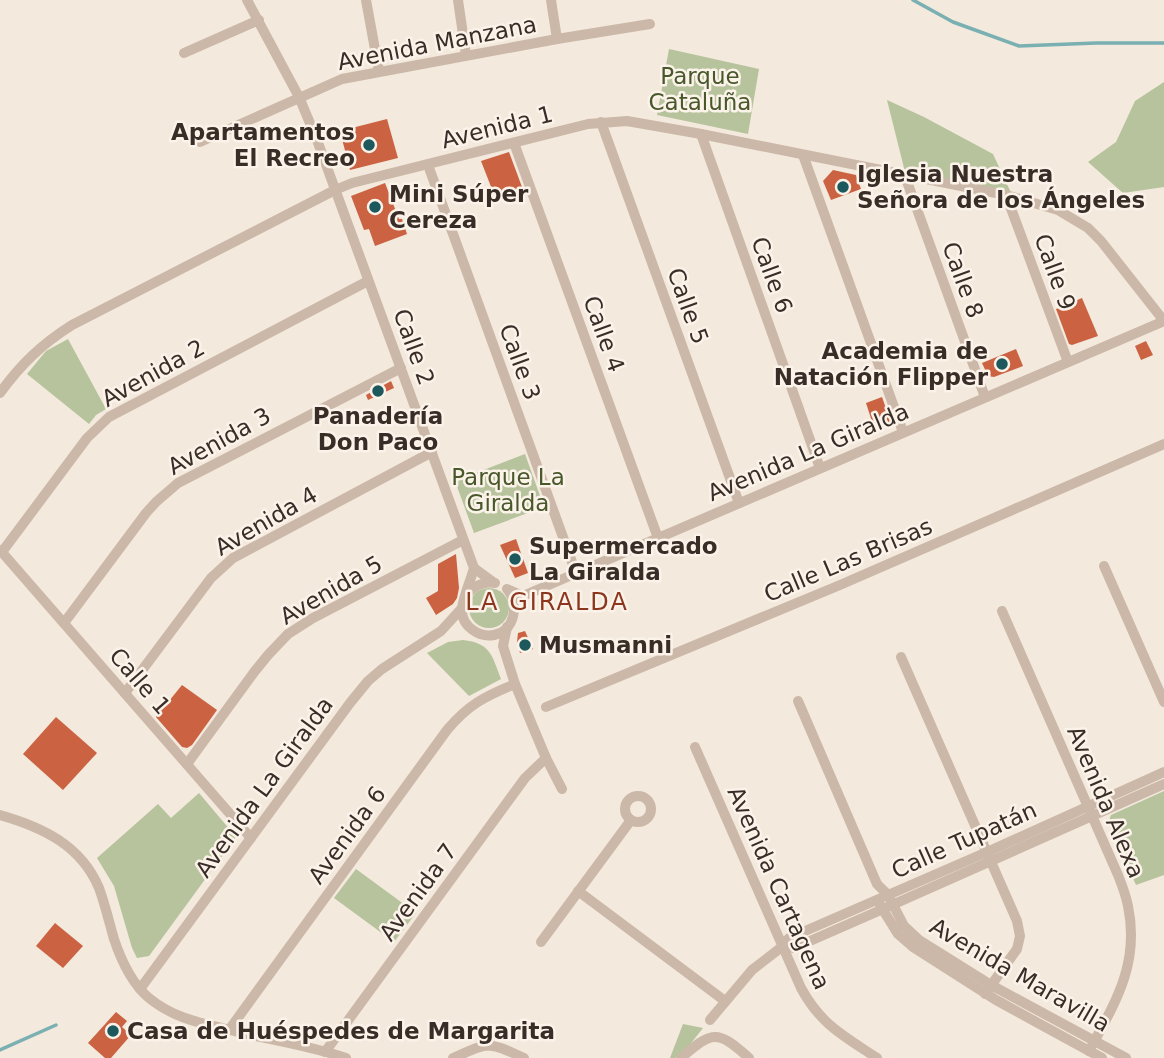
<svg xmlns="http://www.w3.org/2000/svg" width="1164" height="1058" viewBox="0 0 1164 1058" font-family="'DejaVu Sans',sans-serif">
	<rect width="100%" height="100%" fill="#f3e9dd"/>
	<g fill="#b6c39c">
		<path d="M669 49 759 69 748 134 657 115Z"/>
		<path d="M1164 82V187L1123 193 1088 162 1116 142 1135 101Z"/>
		<path d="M887 100 924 117 993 154 1012 195 905 172Z"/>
		<path d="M68 339 106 409 96 415 89 424 27 374 46 351Z"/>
		<path d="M525 454 544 507 474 533 455 481Z"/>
		<circle cx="489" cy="608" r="20"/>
		<path d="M463 640C491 643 492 656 501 679L469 696 427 653 448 642Z"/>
		<path d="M1164 791V875L1136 885 1108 823 1111 815Z"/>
		<path d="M199 793 236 837 149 956 137 958 132 948 114 886 97 858 158 804 171 818Z"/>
		<path d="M356 869 416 913 394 942 334 898Z"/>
		<path d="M683 1024 703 1028 688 1047 675 1058H670Z"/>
	</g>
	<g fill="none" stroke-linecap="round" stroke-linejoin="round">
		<g stroke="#7ab0b2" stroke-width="3.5">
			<path d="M913 0 953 22 1019 46 1096 43H1164"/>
			<path d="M0 1050 56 1025"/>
		</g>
	</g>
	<g fill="#cb6343">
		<path d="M387 119 398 158 350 170 340 131Z"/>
		<path d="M509 152 522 187 495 197 481 161Z"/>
		<path d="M833 170 856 175 861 189 831 200 823 181Z"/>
		<path d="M385 183 399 219H402L407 234 375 246 369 229 364 230 351 196Z"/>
		<path d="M1082 298 1098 336 1072 345 1069 344 1056 309Z"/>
		<path d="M1146 341 1153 355 1141 360 1135 346Z"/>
		<path d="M1016 349 1023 366 994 377 988 376 982 363Z"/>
		<path d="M391 381 394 388 368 400 366 395Z"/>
		<path d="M882 397 890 420 889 424 875 431 866 403Z"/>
		<path d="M516 539 528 573 515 578 500 545Z"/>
		<path d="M456 554 459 588 457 598 453 604 436 615 426 598 438 591V564Z"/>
		<path d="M525 631 533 649 520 653 517 642 518 633Z"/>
		<path d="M182 685 217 710 192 745 187 748 182 747 156 717Z"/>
		<path d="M56 717 97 753 63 790 23 754Z"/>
		<path d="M55 923 83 946 63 968 36 946Z"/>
		<path d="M116 1012 127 1021 122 1027 131 1035 111 1058H105L88 1043Z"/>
	</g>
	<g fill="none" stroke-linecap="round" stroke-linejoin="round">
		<g stroke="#ccb8a8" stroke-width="10">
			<path d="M247 0 299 97 317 140 474 568 493 582"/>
			<path d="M366 0 379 71"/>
			<path d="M458 0 466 55"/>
			<path d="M551 0 557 39"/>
			<path d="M184 53 259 20"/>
			<path d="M601 122 739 503"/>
			<path d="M701 134 820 468"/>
			<path d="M200 142 342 79 557 39 650 24"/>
			<path d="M514 143 658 538"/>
			<path d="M803 155 903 432"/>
			<path d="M428 165 576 573"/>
			<path d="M905 176 985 397"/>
			<path d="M1006 195 1068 362"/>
			<path d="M0 393C21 364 42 344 72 325L335 190 352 183 588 124 627 121 701 134 1006 195 1058 210 1088 228 1101 241 1164 321"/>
			<path d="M0 550 251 838"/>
			<path d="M2 552 87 438 109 417 368 281"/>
			<path d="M1104 566 1164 702"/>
			<path d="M474 568C471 580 461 602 462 611 462 626 479 638 494 635 515 631 519 605 508 590"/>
			<path d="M507 589 523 596 1164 321"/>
			<path d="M467 594C475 586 483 581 495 583"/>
			<path d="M1002 611 1118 875C1122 885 1126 896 1128 906 1140 964 1115 1003 1089 1051"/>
			<path d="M64 623 146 513 156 502 178 483 401 368"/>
			<path d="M507 627 503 646 515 684 546 758 562 789"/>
			<path d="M901 657 1017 921 1020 936 1017 949 985 994"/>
			<path d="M125 693 211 578 233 558 432 452"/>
			<path d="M798 701 877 884 888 895 904 926 919 940 991 985 1126 1058"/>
			<path d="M546 707 840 585 1164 444"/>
			<path d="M695 747 801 988C821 1025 844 1036 877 1058"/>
			<path d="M187 764 255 671 268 655 288 634 313 618 463 540"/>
			<circle cx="638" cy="809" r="13"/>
			<path d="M0 815C42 827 81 845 99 888 105 904 109 922 114 939 121 960 131 983 149 998 171 1016 195 1022 222 1028 263 1039 306 1044 346 1058"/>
			<path d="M578 891 725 1001"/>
			<path d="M880 905 898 934 913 947 996 1000 1102 1058"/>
			<path d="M541 942 631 820"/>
			<path d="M783 946 794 948 883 909 1164 784"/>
			<path d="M140 989 350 703 368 681 382 669 441 631 462 608"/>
			<path d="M710 1020 752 970 783 946 789 938 987 852 1164 772"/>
			<path d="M229 1030 447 730C468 705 485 696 515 684"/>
			<path d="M325 1052 525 778 546 758"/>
			<path d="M453 1058C490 1042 487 1041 524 1058"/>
			<path d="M681 1058C712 1031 717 1029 749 1058"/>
		</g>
	</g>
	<g fill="#1c585c" stroke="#fbf3e9" stroke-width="2.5">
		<circle cx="369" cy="145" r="7"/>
		<circle cx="843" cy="187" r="7"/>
		<circle cx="375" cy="207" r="7"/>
		<circle cx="1002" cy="364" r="7"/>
		<circle cx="378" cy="391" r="7"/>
		<circle cx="515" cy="559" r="7"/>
		<circle cx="525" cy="645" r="7"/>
		<circle cx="113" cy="1031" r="7"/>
	</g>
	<g text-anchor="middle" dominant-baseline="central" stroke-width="5" stroke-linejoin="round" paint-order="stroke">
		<g font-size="23" fill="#392d28" stroke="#fbf3e9">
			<text transform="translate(437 43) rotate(-11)">Avenida Manzana</text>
			<text transform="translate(497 127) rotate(-14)">Avenida 1</text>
			<text transform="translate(1055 272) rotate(70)">Calle 9</text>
			<text transform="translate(772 275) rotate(70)">Calle 6</text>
			<text transform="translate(963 280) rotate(70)">Calle 8</text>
			<text transform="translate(688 306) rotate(70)">Calle 5</text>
			<text transform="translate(604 334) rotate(70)">Calle 4</text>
			<text transform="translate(414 347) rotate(70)">Calle 2</text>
			<text transform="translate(520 362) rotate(70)">Calle 3</text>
			<text transform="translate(153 373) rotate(-29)">Avenida 2</text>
			<text transform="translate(219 441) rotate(-29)">Avenida 3</text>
			<text transform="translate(808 452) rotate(-23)">Avenida La Giralda</text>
			<text transform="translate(266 521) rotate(-30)">Avenida 4</text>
			<text transform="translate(848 560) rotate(-23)">Calle Las Brisas</text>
			<text transform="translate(331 590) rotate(-30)">Avenida 5</text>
			<text transform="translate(140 681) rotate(49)">Calle 1</text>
			<text transform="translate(264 787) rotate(-54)">Avenida La Giralda</text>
			<text transform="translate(1106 802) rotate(67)">Avenida Alexa</text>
			<text transform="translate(347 835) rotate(-54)">Avenida 6</text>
			<text transform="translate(964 840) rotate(-24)">Calle Tupatán</text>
			<text transform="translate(779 888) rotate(66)">Avenida Cartagena</text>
			<text transform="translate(418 892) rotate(-54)">Avenida 7</text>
			<text transform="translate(1020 975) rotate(30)">Avenida Maravilla</text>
		</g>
		<g font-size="23" fill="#48582b" stroke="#fbf3e9">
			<text x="700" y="76">Parque<tspan x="700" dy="26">Cataluña</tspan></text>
			<text x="508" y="477">Parque La<tspan x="508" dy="26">Giralda</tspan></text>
		</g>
		<g font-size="23" font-weight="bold" fill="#392d28" stroke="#fbf3e9" text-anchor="start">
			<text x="355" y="132" text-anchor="end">Apartamentos<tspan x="355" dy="26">El Recreo</tspan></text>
			<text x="857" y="174">Iglesia Nuestra<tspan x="857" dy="26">Señora de los Ángeles</tspan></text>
			<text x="389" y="194">Mini Súper<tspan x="389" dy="26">Cereza</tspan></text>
			<text x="988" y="351" text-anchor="end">Academia de<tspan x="988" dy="26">Natación Flipper</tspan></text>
			<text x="378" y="416" text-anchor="middle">Panadería<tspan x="378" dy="26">Don Paco</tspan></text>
			<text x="529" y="546">Supermercado<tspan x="529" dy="26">La Giralda</tspan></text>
			<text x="539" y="645">Musmanni</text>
			<text x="127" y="1031">Casa de Huéspedes de Margarita</text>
		</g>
		<g font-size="24" letter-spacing="2" fill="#8c371d" stroke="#fbf3e9">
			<text x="547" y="602">LA GIRALDA</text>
		</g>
	</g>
</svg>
